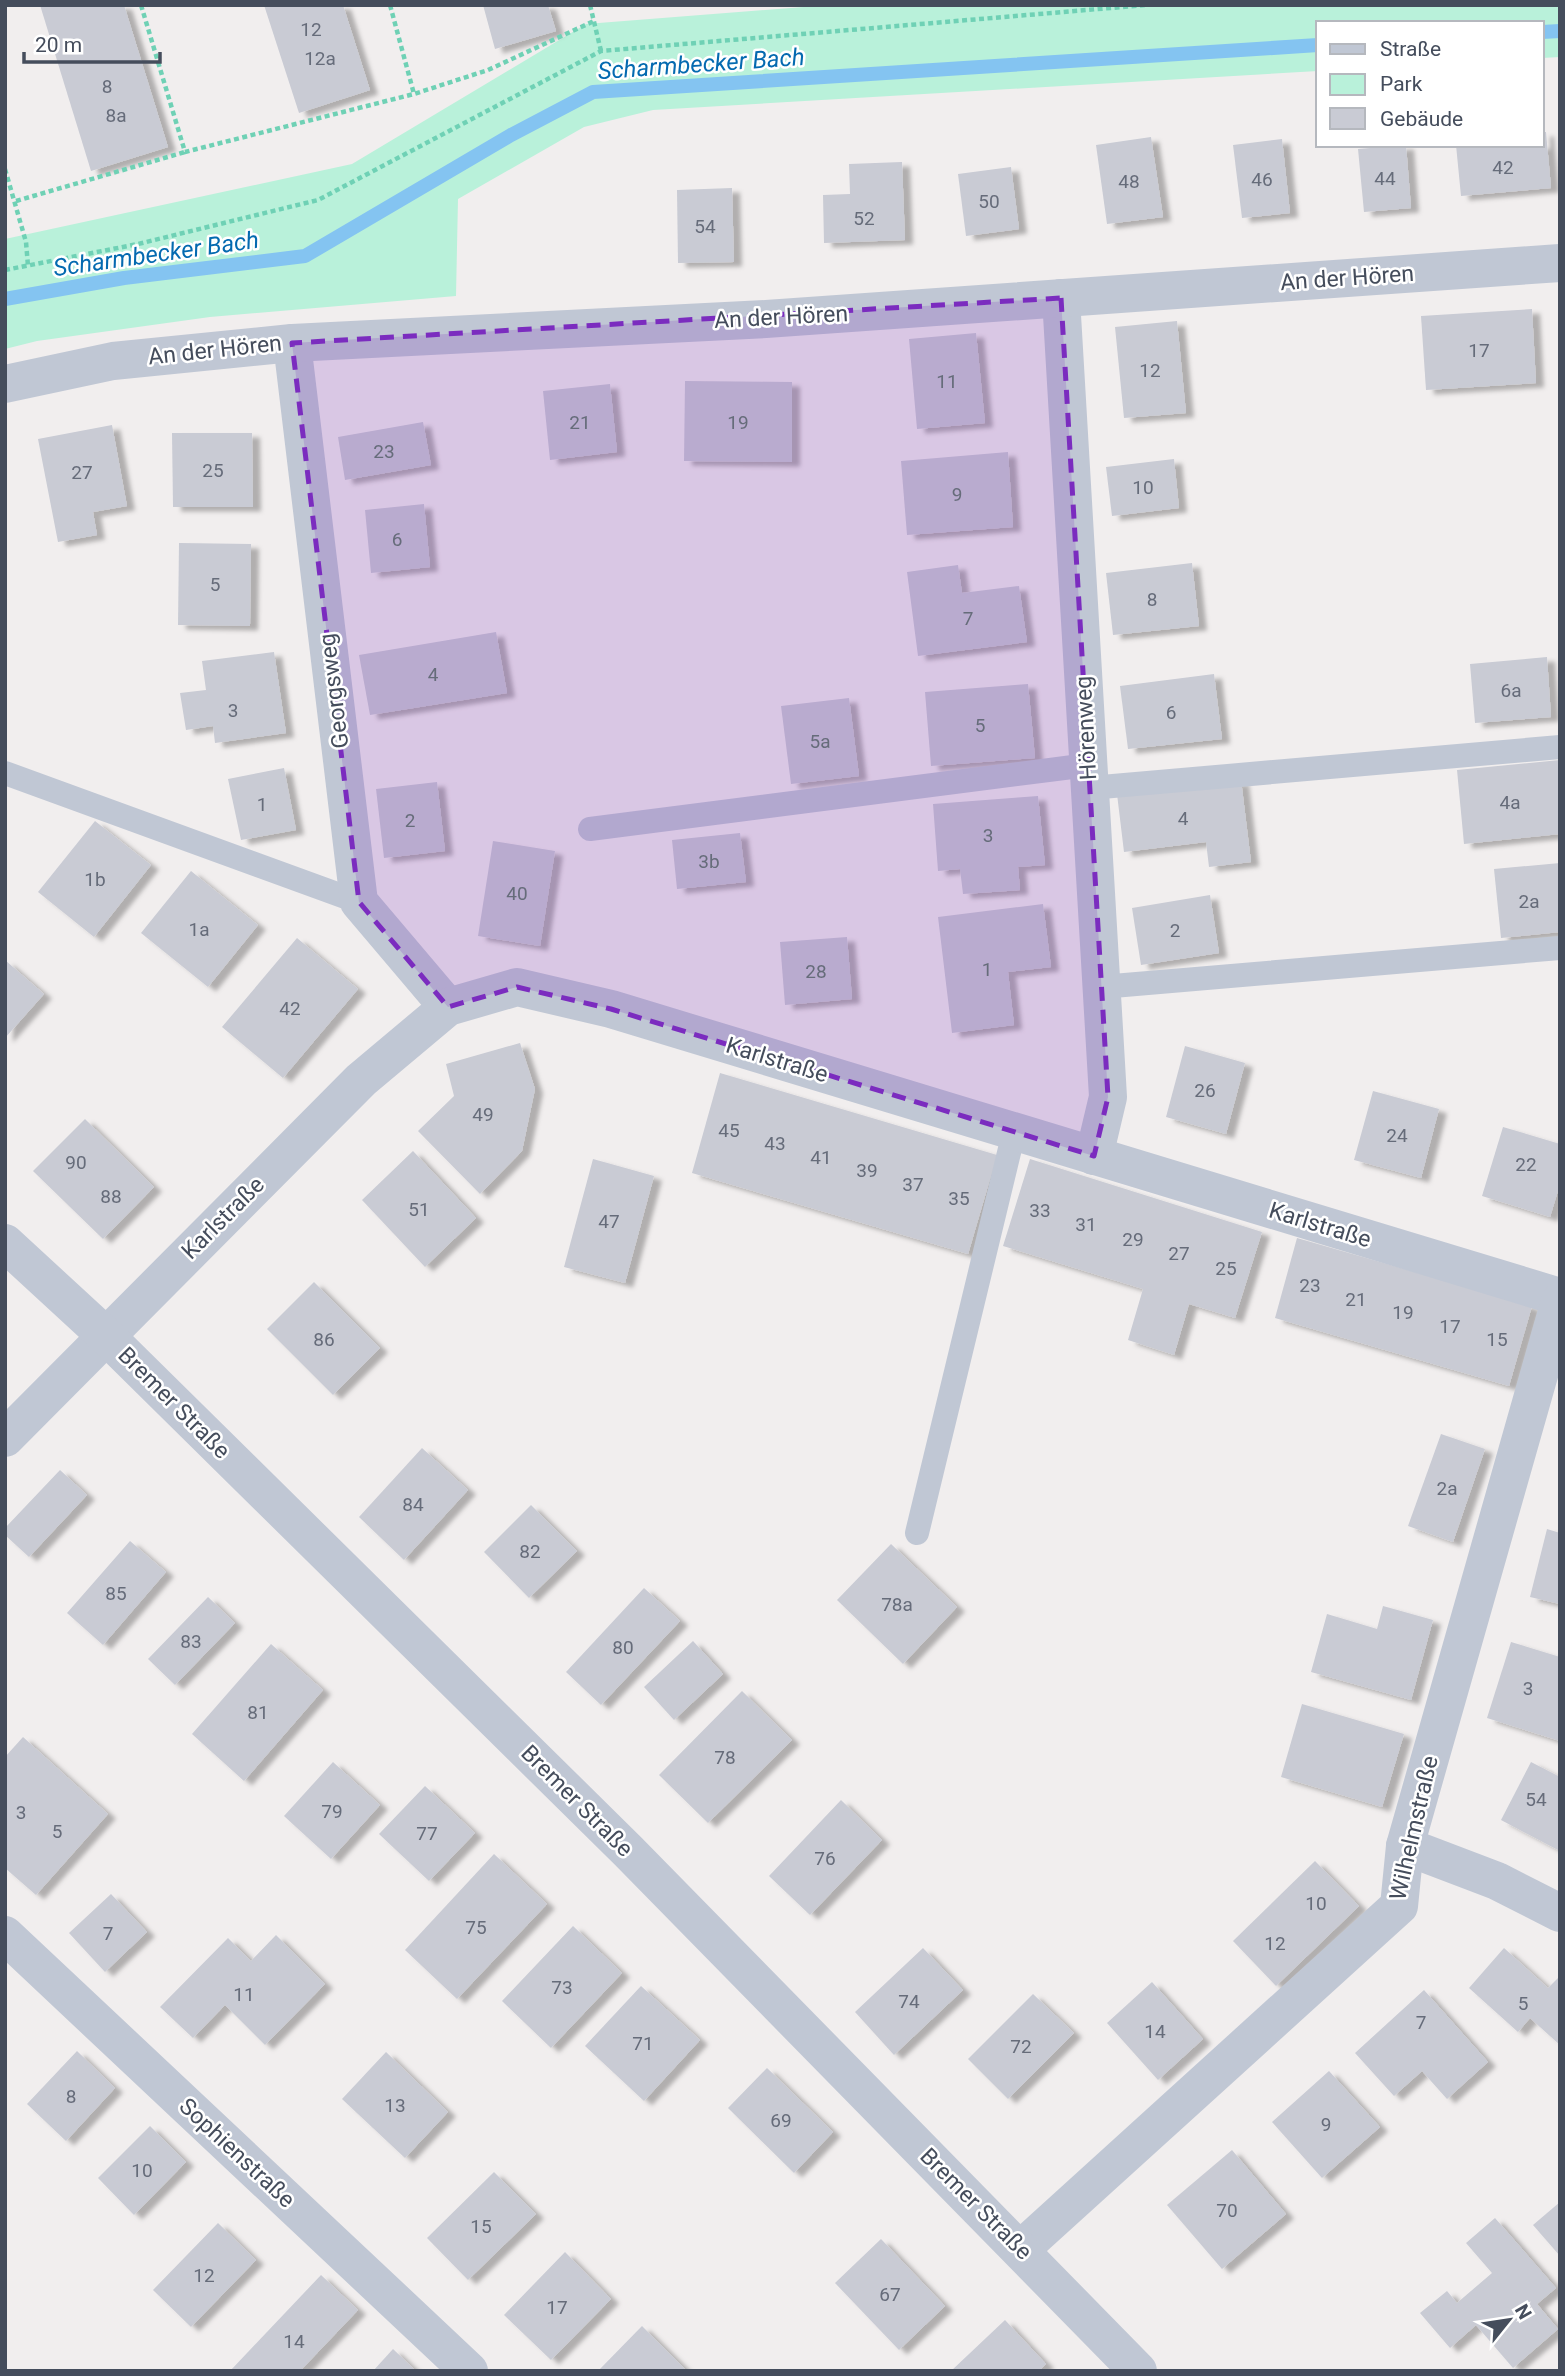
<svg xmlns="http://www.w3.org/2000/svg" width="1565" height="2376" viewBox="0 0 1565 2376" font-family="Roboto,sans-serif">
	<defs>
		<filter id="shadow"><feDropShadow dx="8" dy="4.5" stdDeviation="2" flood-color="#0004"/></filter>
	</defs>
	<rect width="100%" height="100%" fill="#f1eeee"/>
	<path fill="#b9f1da" d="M829 5H1560V57L1542 58V23H1318V71L653 110 584 127 458 199 456 296 210 317 37 341 5 349V239L352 164 586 24Z"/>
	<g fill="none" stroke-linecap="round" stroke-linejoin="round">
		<g stroke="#84c4f1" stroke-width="14">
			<path d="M1542 32 1560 31"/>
			<path d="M5 299 124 278 305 256 511 135 593 92 1318 45"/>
		</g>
	</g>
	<g fill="#c9cbd4" filter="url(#shadow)">
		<path d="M40 5H124L168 147 91 171Z"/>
		<path d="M264 5H343L370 90 299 113Z"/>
		<path d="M483 5H548L556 31 495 49Z"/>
		<path d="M1542 132H1546L1551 188 1461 196 1456 145H1542Z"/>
		<path d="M1151 137 1163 217 1107 224 1096 145Z"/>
		<path d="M1282 139 1290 213 1242 218 1233 145Z"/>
		<path d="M1406 145 1411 208 1364 212 1358 149Z"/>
		<path d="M902 162 905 240 824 243 823 195 850 194 849 164Z"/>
		<path d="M1011 167 1019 229 966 236 958 174Z"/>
		<path d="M732 188 734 262 678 263 677 190Z"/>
		<path d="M1532 309 1536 383 1426 390 1421 316Z"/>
		<path d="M1177 321 1186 413 1124 418 1115 327Z"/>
		<path d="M976 333 985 423 917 429 909 339Z"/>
		<path d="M685 381 792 382V462L684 461Z"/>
		<path d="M610 384 617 452 550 460 543 391Z"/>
		<path d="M423 422 431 465 345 480 338 437Z"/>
		<path d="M112 425 127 506 93 512 97 535 58 542 38 439Z"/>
		<path d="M172 433H252L253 507H173Z"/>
		<path d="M1008 452 1013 527 907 535 901 461Z"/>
		<path d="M1174 459 1179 508 1112 516 1106 467Z"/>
		<path d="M424 504 430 567 371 573 365 510Z"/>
		<path d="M179 543 251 544 250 626 178 625Z"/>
		<path d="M1192 563 1199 626 1113 635 1106 573Z"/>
		<path d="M958 565 962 593 1019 586 1027 642 918 656 907 572Z"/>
		<path d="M496 632 507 693 370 715 359 655Z"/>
		<path d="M274 652 286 733 215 743 213 726 186 730 180 693 206 690 202 661Z"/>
		<path d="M1547 657 1551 717 1475 723 1470 664Z"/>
		<path d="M1214 674 1222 739 1128 749 1120 686Z"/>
		<path d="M1028 684 1035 758 931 766 925 692Z"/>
		<path d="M849 698 859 776 791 784 781 706Z"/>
		<path d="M1560 760V834L1464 844 1457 770Z"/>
		<path d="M284 768 296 830 241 840 228 779Z"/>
		<path d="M1241 780 1251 862 1209 867 1206 842 1124 852 1117 794Z"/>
		<path d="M437 782 445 851 384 858 376 789Z"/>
		<path d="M1038 796 1045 865 1018 867 1020 890 963 894 960 869 938 871 933 804Z"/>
		<path d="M95 821 151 865 94 937 38 892Z"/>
		<path d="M740 833 746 882 677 889 672 840Z"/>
		<path d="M493 841 555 851 540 946 478 936Z"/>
		<path d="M1560 863V932L1501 938 1494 869Z"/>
		<path d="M191 871 258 925 208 987 141 933Z"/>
		<path d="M1210 895 1219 953 1141 965 1132 908Z"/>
		<path d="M1043 904 1051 967 1008 972 1014 1025 952 1033 938 917Z"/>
		<path d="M847 937 852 999 785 1005 780 942Z"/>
		<path d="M297 938 358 989 283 1078 222 1027Z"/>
		<path d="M5 960 44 994 5 1038Z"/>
		<path d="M520 1043 535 1089 522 1151 480 1194 418 1131 454 1096 446 1064Z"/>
		<path d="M1185 1046 1245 1063 1226 1134 1166 1117Z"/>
		<path d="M720 1073 997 1155 968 1254 692 1173Z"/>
		<path d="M1373 1091 1439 1109 1421 1178 1354 1160Z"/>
		<path d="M85 1119 154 1187 103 1239 33 1171Z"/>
		<path d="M1503 1127 1560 1144V1184L1550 1217 1482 1196Z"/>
		<path d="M413 1151 476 1218 425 1267 362 1200Z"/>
		<path d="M593 1159 654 1176 625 1283 564 1267Z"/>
		<path d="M1030 1159 1262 1232 1235 1318 1189 1304 1174 1355 1128 1340 1143 1289 1003 1246Z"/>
		<path d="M1297 1238 1532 1306 1509 1386 1275 1318Z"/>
		<path d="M314 1282 380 1348 333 1395 267 1329Z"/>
		<path d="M1441 1434 1485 1449 1453 1542 1408 1526Z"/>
		<path d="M422 1448 468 1490 404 1560 359 1517Z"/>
		<path d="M60 1470 87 1495 29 1557 5 1535V1528Z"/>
		<path d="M531 1505 577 1551 529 1598 484 1552Z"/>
		<path d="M1547 1529 1560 1533V1604L1530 1597Z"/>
		<path d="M130 1541 166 1572 103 1645 67 1613Z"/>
		<path d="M891 1544 957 1607 903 1664 837 1600Z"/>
		<path d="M644 1588 680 1621 601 1705 566 1672Z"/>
		<path d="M208 1597 235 1623 175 1685 148 1659Z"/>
		<path d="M1383 1606 1433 1620 1411 1700 1311 1672 1327 1614 1377 1629Z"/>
		<path d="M693 1641 723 1674 674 1720 644 1687Z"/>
		<path d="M1511 1642 1560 1657V1741L1487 1718Z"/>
		<path d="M271 1644 323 1690 244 1781 192 1734Z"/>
		<path d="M742 1691 792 1740 708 1823 659 1775Z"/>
		<path d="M1302 1704 1404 1734 1382 1807 1281 1777Z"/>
		<path d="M23 1737 108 1814 36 1895 5 1868V1757Z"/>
		<path d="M333 1762 380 1805 331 1859 284 1816Z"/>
		<path d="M1531 1762 1560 1777V1851L1501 1820Z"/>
		<path d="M425 1786 475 1833 429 1881 379 1834Z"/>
		<path d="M841 1800 882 1840 810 1915 769 1876Z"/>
		<path d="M494 1854 547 1904 457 1999 405 1950Z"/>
		<path d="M1315 1861 1359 1906 1276 1986 1233 1941Z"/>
		<path d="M111 1894 147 1932 105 1972 69 1933Z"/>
		<path d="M573 1926 622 1973 551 2048 502 2001Z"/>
		<path d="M276 1935 325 1984 265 2045 225 2005 193 2038 160 2007 228 1938 251 1961Z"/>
		<path d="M923 1948 963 1990 894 2055 855 2012Z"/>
		<path d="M1504 1948 1548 1988 1560 1976V2045L1530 2018 1518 2032 1469 1988Z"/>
		<path d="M1152 1982 1203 2039 1158 2080 1107 2023Z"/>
		<path d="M641 1986 700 2040 644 2101 585 2046Z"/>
		<path d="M1424 1990 1488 2062 1447 2099 1422 2071 1394 2096 1355 2053Z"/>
		<path d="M1033 1994 1074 2033 1008 2099 968 2059Z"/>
		<path d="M77 2051 115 2088 66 2141 27 2104Z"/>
		<path d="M386 2052 448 2112 405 2158 342 2099Z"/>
		<path d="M767 2068 833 2132 794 2173 728 2108Z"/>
		<path d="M1329 2071 1380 2127 1322 2178 1272 2122Z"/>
		<path d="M150 2126 186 2162 134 2215 98 2178Z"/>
		<path d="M1232 2150 1286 2214 1222 2269 1167 2205Z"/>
		<path d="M494 2172 536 2214 468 2280 427 2238Z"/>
		<path d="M1560 2202V2256L1533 2225Z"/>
		<path d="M1495 2218 1556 2288 1537 2304 1558 2329 1513 2368 1476 2325 1450 2348 1420 2313 1447 2291 1457 2303 1492 2273 1466 2243Z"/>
		<path d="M218 2223 256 2260 191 2327 153 2290Z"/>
		<path d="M881 2239 945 2306 899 2350 835 2283Z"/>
		<path d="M565 2252 611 2299 551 2360 504 2315Z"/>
		<path d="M321 2275 358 2310 300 2371H230Z"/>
		<path d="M1005 2320 1046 2364 1039 2371H951Z"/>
		<path d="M642 2326 687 2371H598Z"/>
		<path d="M393 2349 416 2371H373Z"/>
	</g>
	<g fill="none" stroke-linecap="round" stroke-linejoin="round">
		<g stroke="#6fd1b5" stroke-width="4.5" stroke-dasharray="5 3.5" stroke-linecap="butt">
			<path d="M141 5 185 152 414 94"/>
			<path d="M390 5 414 94 488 70 594 21"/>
			<path d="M590 5 601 51"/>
			<path d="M5 169 26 242 28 266"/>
			<path d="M16 201 185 152"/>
			<path d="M5 270 138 244 318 200 601 51 1146 5"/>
		</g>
		<g stroke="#c0c7d4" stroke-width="24">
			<path d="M5 773 359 902"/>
			<path d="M1090 788 1560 747"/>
			<path d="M590 829 1088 765"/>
			<path d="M1101 987 1560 948"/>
			<path d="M917 1533 1014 1132"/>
		</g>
		<g stroke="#c0c7d4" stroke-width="38">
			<path d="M1061 298 1108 1097 1094 1156"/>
			<path d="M292 343 359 902 448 1007"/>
			<path d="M5 384 113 361 292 343 766 319 1560 263"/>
			<path d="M5 1438 361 1080 448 1007 517 987 611 1009 1560 1297"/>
			<path d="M1405 1846 1497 1881 1560 1913"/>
			<path d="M5 1935 469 2371"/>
			<path d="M1021 2249 1399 1906 1405 1846 1560 1301"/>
		</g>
		<path stroke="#c0c7d4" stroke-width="38" d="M5 1243 106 1336 628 1851 1138 2371"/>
	</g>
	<path fill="#7b2cbf" fill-opacity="0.2" stroke="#7b2cbf" stroke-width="5" stroke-dasharray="14 9" stroke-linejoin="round" d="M1061 298 1108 1097 1094 1156 611 1009 517 987 448 1007 359 902 292 343Z"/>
	<g text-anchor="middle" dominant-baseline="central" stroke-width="5" stroke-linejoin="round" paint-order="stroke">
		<g font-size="19" fill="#666c7a">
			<text x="311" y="29">12</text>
			<text x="320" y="58">12a</text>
			<text x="107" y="86">8</text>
			<text x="116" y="115">8a</text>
			<text x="1503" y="167">42</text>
			<text x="1385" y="178">44</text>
			<text x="1262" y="179">46</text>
			<text x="1129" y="181">48</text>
			<text x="989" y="201">50</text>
			<text x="864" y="218">52</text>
			<text x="705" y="226">54</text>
			<text x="1479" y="350">17</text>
			<text x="1150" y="370">12</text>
			<text x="947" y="381">11</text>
			<text x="580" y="422">21</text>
			<text x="738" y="422">19</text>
			<text x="384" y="451">23</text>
			<text x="213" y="470">25</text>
			<text x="82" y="472">27</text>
			<text x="1143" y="487">10</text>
			<text x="957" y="494">9</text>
			<text x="397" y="539">6</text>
			<text x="215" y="584">5</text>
			<text x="1152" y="599">8</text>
			<text x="968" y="618">7</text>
			<text x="433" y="674">4</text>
			<text x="1511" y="690">6a</text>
			<text x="233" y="710">3</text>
			<text x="1171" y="712">6</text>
			<text x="980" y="725">5</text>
			<text x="820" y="741">5a</text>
			<text x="1510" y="802">4a</text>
			<text x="262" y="804">1</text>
			<text x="1183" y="818">4</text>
			<text x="410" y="820">2</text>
			<text x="988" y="835">3</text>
			<text x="709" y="861">3b</text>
			<text x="95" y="879">1b</text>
			<text x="517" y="893">40</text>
			<text x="1529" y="901">2a</text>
			<text x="199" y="929">1a</text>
			<text x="1175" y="930">2</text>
			<text x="987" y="969">1</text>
			<text x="816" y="971">28</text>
			<text x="290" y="1008">42</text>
			<text x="1205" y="1090">26</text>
			<text x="483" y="1114">49</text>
			<text x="729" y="1130">45</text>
			<text x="1397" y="1135">24</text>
			<text x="775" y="1143">43</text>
			<text x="821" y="1157">41</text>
			<text x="76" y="1162">90</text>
			<text x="1526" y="1164">22</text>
			<text x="867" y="1170">39</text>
			<text x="913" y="1184">37</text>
			<text x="111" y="1196">88</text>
			<text x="959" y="1198">35</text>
			<text x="419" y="1209">51</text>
			<text x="1040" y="1210">33</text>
			<text x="609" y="1221">47</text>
			<text x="1086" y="1224">31</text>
			<text x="1133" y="1239">29</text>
			<text x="1179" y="1253">27</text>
			<text x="1226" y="1268">25</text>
			<text x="1310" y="1285">23</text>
			<text x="1356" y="1299">21</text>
			<text x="1403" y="1312">19</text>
			<text x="1450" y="1326">17</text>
			<text x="324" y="1339">86</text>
			<text x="1497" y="1339">15</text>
			<text x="1447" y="1488">2a</text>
			<text x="413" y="1504">84</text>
			<text x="530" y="1551">82</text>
			<text x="116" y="1593">85</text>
			<text x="897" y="1604">78a</text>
			<text x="191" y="1641">83</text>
			<text x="623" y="1647">80</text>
			<text x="1528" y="1688">3</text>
			<text x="258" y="1712">81</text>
			<text x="725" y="1757">78</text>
			<text x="1536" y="1799">54</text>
			<text x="332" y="1811">79</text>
			<text x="21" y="1812">3</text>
			<text x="57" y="1831">5</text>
			<text x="427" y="1833">77</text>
			<text x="825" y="1858">76</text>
			<text x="1316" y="1903">10</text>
			<text x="476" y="1927">75</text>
			<text x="108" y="1933">7</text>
			<text x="1275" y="1943">12</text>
			<text x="562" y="1987">73</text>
			<text x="244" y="1994">11</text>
			<text x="909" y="2001">74</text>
			<text x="1523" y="2003">5</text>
			<text x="1421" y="2022">7</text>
			<text x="1155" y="2031">14</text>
			<text x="643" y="2043">71</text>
			<text x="1021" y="2046">72</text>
			<text x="71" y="2096">8</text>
			<text x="395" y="2105">13</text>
			<text x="781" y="2120">69</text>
			<text x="1326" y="2124">9</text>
			<text x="142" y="2170">10</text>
			<text x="1227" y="2210">70</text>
			<text x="481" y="2226">15</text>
			<text x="204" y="2275">12</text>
			<text x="890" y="2294">67</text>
			<text x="557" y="2307">17</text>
			<text x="294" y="2341">14</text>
		</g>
		<g font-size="23" fill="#454d5c" stroke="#fff">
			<text transform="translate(1347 278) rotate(-4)">An der Hören</text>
			<text transform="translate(781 317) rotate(-3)">An der Hören</text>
			<text transform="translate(215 350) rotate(-6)">An der Hören</text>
			<text transform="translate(334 691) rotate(-97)">Georgsweg</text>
			<text transform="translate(1086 728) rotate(-93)">Hörenweg</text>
			<text transform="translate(777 1060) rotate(17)">Karlstraße</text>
			<text transform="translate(223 1218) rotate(-45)">Karlstraße</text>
			<text transform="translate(1320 1225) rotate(17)">Karlstraße</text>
			<text transform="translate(174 1403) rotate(45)">Bremer Straße</text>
			<text transform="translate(577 1801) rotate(45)">Bremer Straße</text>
			<text transform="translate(1414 1828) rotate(-77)">Wilhelmstraße</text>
			<text transform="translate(237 2153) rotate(43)">Sophienstraße</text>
			<text transform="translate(976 2204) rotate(45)">Bremer Straße</text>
		</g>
		<g font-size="24" font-style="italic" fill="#046ab0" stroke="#fff">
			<text transform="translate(701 64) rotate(-4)">Scharmbecker Bach</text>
			<text transform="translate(156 254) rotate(-8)">Scharmbecker Bach</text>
		</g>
	</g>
	<rect width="1565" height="2376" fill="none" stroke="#454d5c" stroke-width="14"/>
	<rect x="1316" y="21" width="228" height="126" fill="#ffffff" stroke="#b5b8be" stroke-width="2"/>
	<rect x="1330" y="44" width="35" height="10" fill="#c0c7d4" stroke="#b5b8be" stroke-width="2"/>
	<text x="1380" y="56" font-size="21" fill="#454d5c">Straße</text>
	<rect x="1330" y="74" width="35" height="21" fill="#b9f1da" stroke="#b5b8be" stroke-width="2"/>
	<text x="1380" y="91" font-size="21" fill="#454d5c">Park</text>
	<rect x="1330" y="108" width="35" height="21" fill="#c9cbd4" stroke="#b5b8be" stroke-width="2"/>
	<text x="1380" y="126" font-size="21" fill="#454d5c">Gebäude</text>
	<g transform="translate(1509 2320) rotate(60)" stroke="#ffffff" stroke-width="5" paint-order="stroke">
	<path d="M0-5L12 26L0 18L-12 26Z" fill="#454d5c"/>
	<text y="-10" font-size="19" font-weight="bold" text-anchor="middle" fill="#454d5c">N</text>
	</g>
	<path d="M24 52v10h136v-10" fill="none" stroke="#454d5c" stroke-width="3.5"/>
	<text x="35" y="52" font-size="21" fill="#454d5c" stroke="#ffffff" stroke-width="5" paint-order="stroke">20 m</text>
</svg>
